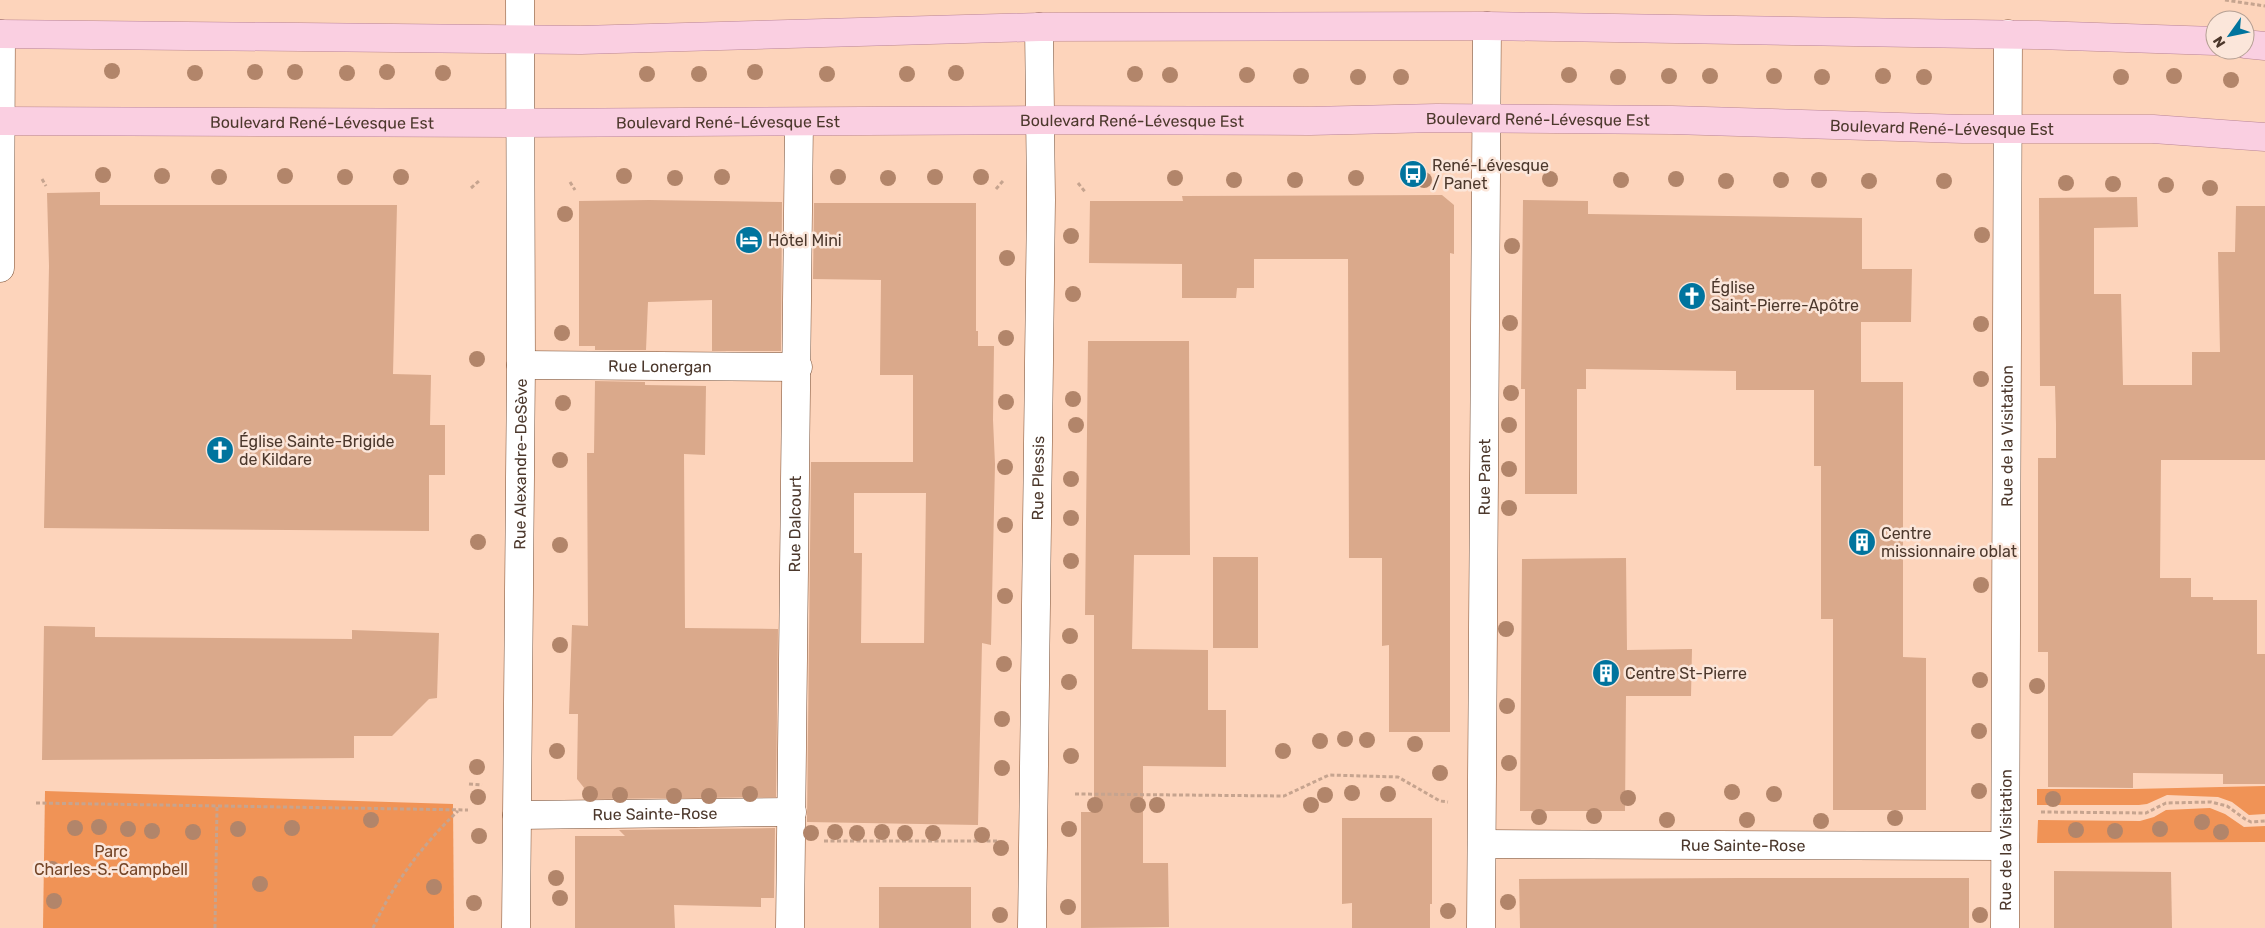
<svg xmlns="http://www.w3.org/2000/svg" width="2265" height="928" viewBox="0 0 2265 928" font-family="Rubik,sans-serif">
	<rect width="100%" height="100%" fill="#fdd4bb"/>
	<g fill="#f09356">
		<path d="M2265 786V814L2249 815 2232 802 2218 797 2167 795 2147 804 2139 805H2037V789H2133Z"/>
		<path d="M45 791 453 804 454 928H43Z"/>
		<path d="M2210 808 2225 814 2244 827 2265 826V842L2037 843 2038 820 2140 821 2154 817 2166 810Z"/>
	</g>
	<g fill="#daa98b" fill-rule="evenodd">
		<path d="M100 192V205H397L393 374 431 375 430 425H445V475H429V531L44 528 49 266 47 193Z"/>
		<path d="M1442 195 1454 205V254L1450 253V732H1389V645L1382 646V558H1349L1348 259H1254V288H1237L1236 298H1182V264L1089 263 1090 201H1183L1182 196Z"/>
		<path d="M2137 197 2138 227 2094 228V294H2121L2123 385H2192V352H2220L2218 252H2235L2236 206H2265V460H2161L2160 578H2191V597H2213V600H2257V654H2265V784H2223V774L2133 773V788L2048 787V652H2038V458H2056V424L2055 386H2040L2039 198Z"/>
		<path d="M649 200 782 202 781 351H712V300L648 302 646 350H595V346H579V201Z"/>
		<path d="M1523 200 1588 201V214L1862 218V269H1912L1911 322H1861V382H1903V657L1926 658V810H1833V619H1821V466H1814V390H1736V371L1586 369V389H1577V494H1525V389H1521Z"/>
		<path d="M814 203H976V331H978V346H994L993 420 995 464 991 645 982 643 978 825 807 822 811 462H913V375H880L881 280 813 279ZM854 493H926L924 643H861L862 553H854Z"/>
		<path d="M1088 341H1189L1190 555H1134L1132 649 1208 650V710H1226V767L1143 766V863H1168L1169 927 1081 928V812H1094V615H1085Z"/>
		<path d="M595 381 645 382V385L706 386 705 455 684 454 685 628 778 629 776 797 593 799 577 779 578 714H569L572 625 588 626 587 453H594Z"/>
		<rect x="1213" y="557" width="45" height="91"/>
		<path d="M1626 558 1627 650 1692 649 1691 696H1626L1625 811H1520L1522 559Z"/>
		<path d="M44 626 95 627V637L352 639V630L439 633 437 698 429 699 392 736H354V758L42 760Z"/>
		<path d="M1342 818H1432V904H1430V928H1352V903L1342 904Z"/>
		<path d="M775 828 774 898H761V907L674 905 675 928H575V836H625L619 830Z"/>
		<path d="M2054 871 2171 872 2172 928H2054Z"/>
		<path d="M1740 878H1969V928H1520L1519 879Z"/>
		<rect x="879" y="887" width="92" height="41"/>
	</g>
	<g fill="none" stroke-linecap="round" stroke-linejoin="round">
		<g stroke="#764b30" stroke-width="29">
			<g id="minor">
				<path d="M0 268 1 34"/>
				<path id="s1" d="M521 365 798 367"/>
				<path id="s2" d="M517 815 792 812"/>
				<path id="s3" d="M1482 844 2005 846"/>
				<path id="s4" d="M516 928 521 365 520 0"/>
				<path id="s5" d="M790 928 799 122"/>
				<path id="s6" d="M1032 928 1041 200 1039 27"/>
				<path id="s7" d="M1481 928 1487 26"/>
				<path id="s8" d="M2005 928 2008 34"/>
			</g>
		</g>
		<g stroke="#ba8595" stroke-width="29">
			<g id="major">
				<path d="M0 34 581 40 1039 27 1487 26 2038 35 2215 41"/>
				<path d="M2245 44 2265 46"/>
				<path id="s9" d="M0 121 520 123 1040 120 1310 121 1437 118 1672 120 1963 129H2153L2265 137"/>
			</g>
		</g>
		<g stroke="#c6a48f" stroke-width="3" stroke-dasharray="4 2.5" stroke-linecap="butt">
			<path d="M2225 0 2265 6"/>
			<path d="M42 179 46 186"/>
			<path d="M570 182 575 190"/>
			<path d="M1078 183 1086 193"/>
			<path d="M471 188 479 181"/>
			<path d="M996 189 1003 181"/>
			<path d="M469 784 482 785"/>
			<path d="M1075 794 1284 796 1329 775 1398 777 1440 801 1448 802"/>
			<path d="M36 803 468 810"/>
			<path d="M2041 812 2146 813 2166 803 2211 802 2227 806 2245 819 2251 822 2265 821"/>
			<path d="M824 841H997"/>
			<path d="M215 928 217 807"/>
			<path d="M373 928C393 884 423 844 458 811"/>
		</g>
		<use href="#minor" stroke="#fff" stroke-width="28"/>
		<use href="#major" stroke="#facfe1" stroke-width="28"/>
	</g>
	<g fill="#b2856a">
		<circle cx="112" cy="71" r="8"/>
		<circle cx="255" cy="72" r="8"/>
		<circle cx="295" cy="72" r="8"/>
		<circle cx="387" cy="72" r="8"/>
		<circle cx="755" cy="72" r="8"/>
		<circle cx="195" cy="73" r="8"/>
		<circle cx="347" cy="73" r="8"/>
		<circle cx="443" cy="73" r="8"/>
		<circle cx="956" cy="73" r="8"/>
		<circle cx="647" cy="74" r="8"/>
		<circle cx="699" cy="74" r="8"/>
		<circle cx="827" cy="74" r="8"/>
		<circle cx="907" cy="74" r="8"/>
		<circle cx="1135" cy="74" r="8"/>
		<circle cx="1170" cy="75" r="8"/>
		<circle cx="1247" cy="75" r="8"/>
		<circle cx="1569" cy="75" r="8"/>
		<circle cx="1301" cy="76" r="8"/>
		<circle cx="1669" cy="76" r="8"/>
		<circle cx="1710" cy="76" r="8"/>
		<circle cx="1774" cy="76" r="8"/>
		<circle cx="1883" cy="76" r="8"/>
		<circle cx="2174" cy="76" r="8"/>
		<circle cx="1358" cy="77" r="8"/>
		<circle cx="1401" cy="77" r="8"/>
		<circle cx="1618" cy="77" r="8"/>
		<circle cx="1822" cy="77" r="8"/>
		<circle cx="1924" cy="77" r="8"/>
		<circle cx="2121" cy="77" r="8"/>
		<circle cx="2231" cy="80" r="8"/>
		<circle cx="103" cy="175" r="8"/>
		<circle cx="162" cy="176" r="8"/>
		<circle cx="285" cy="176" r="8"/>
		<circle cx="624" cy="176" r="8"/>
		<circle cx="219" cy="177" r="8"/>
		<circle cx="345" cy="177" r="8"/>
		<circle cx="401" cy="177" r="8"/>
		<circle cx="722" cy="177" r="8"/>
		<circle cx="838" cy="177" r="8"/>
		<circle cx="935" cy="177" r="8"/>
		<circle cx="981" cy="177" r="8"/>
		<circle cx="675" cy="178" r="8"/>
		<circle cx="888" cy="178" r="8"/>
		<circle cx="1175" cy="178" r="8"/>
		<circle cx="1356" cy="178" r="8"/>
		<circle cx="1550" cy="179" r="8"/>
		<circle cx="1676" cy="179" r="8"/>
		<circle cx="1234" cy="180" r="8"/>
		<circle cx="1295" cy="180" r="8"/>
		<circle cx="1424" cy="180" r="8"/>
		<circle cx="1621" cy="180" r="8"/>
		<circle cx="1781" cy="180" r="8"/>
		<circle cx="1819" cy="180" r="8"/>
		<circle cx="1726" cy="181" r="8"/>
		<circle cx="1869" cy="181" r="8"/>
		<circle cx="1944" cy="181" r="8"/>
		<circle cx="2066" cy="183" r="8"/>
		<circle cx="2113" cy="184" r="8"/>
		<circle cx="2166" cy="185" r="8"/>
		<circle cx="2210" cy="188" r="8"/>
		<circle cx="565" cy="214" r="8"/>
		<circle cx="1982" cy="235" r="8"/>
		<circle cx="1071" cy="236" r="8"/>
		<circle cx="1512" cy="246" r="8"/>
		<circle cx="1007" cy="258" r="8"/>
		<circle cx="1073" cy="294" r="8"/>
		<circle cx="1510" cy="323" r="8"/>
		<circle cx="1981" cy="324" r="8"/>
		<circle cx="562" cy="333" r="8"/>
		<circle cx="1006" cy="338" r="8"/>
		<circle cx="477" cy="359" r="8"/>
		<circle cx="1981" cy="379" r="8"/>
		<circle cx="1511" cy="393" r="8"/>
		<circle cx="1073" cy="399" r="8"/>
		<circle cx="1006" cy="402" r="8"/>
		<circle cx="563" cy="403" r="8"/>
		<circle cx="1076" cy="425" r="8"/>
		<circle cx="1509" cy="425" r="8"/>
		<circle cx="560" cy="460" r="8"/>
		<circle cx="1005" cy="467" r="8"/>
		<circle cx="1509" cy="469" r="8"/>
		<circle cx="1071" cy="479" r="8"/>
		<circle cx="1509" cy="508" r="8"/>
		<circle cx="1071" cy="518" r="8"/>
		<circle cx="1005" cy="525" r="8"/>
		<circle cx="478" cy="542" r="8"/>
		<circle cx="560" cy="545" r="8"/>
		<circle cx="1071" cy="561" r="8"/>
		<circle cx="1981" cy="585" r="8"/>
		<circle cx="1005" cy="596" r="8"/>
		<circle cx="1506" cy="629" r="8"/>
		<circle cx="1070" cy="636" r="8"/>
		<circle cx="560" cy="645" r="8"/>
		<circle cx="1004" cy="664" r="8"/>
		<circle cx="1980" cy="680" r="8"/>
		<circle cx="1069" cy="682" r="8"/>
		<circle cx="2037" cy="686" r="8"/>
		<circle cx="1507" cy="706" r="8"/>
		<circle cx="1002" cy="719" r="8"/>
		<circle cx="1979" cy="731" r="8"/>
		<circle cx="1345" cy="739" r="8"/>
		<circle cx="1367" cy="740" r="8"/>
		<circle cx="1320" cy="741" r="8"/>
		<circle cx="1415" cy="744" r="8"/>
		<circle cx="557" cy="751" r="8"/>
		<circle cx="1283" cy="751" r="8"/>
		<circle cx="1071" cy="756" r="8"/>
		<circle cx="1509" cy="763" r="8"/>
		<circle cx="477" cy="767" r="8"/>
		<circle cx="1002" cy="768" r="8"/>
		<circle cx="1440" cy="773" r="8"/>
		<circle cx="1979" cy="791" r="8"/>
		<circle cx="1732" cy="792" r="8"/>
		<circle cx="1352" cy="793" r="8"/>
		<circle cx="590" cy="794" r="8"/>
		<circle cx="750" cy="794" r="8"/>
		<circle cx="1388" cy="794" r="8"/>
		<circle cx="1774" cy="794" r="8"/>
		<circle cx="620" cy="795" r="8"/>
		<circle cx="1325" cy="795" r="8"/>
		<circle cx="674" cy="796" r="8"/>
		<circle cx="709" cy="796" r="8"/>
		<circle cx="478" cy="797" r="8"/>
		<circle cx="1628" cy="798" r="8"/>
		<circle cx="2053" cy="799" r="8"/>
		<circle cx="1095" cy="805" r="8"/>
		<circle cx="1138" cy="805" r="8"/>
		<circle cx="1157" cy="805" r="8"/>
		<circle cx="1311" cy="805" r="8"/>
		<circle cx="1594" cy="816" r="8"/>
		<circle cx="1539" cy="817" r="8"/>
		<circle cx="1895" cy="818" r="8"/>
		<circle cx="371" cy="820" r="8"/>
		<circle cx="1667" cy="820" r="8"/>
		<circle cx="1747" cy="820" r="8"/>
		<circle cx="1821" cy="821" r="8"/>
		<circle cx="2202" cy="822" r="8"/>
		<circle cx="99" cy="827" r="8"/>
		<circle cx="75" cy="828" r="8"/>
		<circle cx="292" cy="828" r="8"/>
		<circle cx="128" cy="829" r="8"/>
		<circle cx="238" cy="829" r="8"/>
		<circle cx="1069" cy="829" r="8"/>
		<circle cx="2160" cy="829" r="8"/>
		<circle cx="2076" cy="830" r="8"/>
		<circle cx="152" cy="831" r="8"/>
		<circle cx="2115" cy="831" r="8"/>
		<circle cx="193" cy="832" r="8"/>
		<circle cx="835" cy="832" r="8"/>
		<circle cx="882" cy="832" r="8"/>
		<circle cx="2221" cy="832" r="8"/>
		<circle cx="811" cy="833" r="8"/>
		<circle cx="857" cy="833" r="8"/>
		<circle cx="905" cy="833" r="8"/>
		<circle cx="933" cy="833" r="8"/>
		<circle cx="982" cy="835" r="8"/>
		<circle cx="479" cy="836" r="8"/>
		<circle cx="1001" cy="848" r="8"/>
		<circle cx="52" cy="869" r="8"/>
		<circle cx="556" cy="878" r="8"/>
		<circle cx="260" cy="884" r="8"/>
		<circle cx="434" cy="887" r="8"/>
		<circle cx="560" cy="898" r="8"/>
		<circle cx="54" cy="901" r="8"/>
		<circle cx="1508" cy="902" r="8"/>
		<circle cx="474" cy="903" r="8"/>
		<circle cx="1068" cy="907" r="8"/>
		<circle cx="1448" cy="911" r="8"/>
		<circle cx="1000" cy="915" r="8"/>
		<circle cx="1980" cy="915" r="8"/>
	</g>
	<defs>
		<g id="bus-disc" transform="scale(1.4375)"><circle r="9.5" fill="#00749e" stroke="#fbe6da"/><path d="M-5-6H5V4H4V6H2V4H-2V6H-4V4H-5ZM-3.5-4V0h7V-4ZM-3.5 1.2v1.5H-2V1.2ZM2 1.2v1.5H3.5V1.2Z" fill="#fff"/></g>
		<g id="hotel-disc" transform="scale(1.4375)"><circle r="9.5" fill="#00749e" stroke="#fbe6da"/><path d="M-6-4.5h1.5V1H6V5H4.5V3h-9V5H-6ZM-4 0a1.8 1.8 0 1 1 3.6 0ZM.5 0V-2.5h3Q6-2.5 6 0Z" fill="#fff"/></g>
		<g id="church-disc" transform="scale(1.4375)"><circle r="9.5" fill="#00749e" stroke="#fbe6da"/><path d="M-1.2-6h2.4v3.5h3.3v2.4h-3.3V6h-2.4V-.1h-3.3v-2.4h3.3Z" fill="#fff"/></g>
		<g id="building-disc" transform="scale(1.4375)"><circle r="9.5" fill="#00749e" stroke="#fbe6da"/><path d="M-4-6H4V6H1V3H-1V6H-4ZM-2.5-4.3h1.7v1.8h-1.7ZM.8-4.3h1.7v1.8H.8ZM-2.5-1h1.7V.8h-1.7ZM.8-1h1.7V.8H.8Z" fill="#fff"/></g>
	</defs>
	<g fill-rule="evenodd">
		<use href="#bus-disc" x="1413" y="174"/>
		<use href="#hotel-disc" x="749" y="240"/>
		<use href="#church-disc" x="1692" y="296"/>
		<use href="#church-disc" x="220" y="450"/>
		<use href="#building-disc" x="1862" y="542"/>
		<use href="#building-disc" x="1606" y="673"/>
	</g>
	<g text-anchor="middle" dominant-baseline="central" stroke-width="5" stroke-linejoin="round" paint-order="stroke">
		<g font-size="16" fill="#4c382c" stroke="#fbe6da">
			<text stroke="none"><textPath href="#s9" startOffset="1538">Boulevard René-Lévesque Est</textPath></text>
			<text stroke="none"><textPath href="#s9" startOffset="1132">Boulevard René-Lévesque Est</textPath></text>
			<text stroke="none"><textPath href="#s9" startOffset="322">Boulevard René-Lévesque Est</textPath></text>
			<text stroke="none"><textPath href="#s9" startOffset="728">Boulevard René-Lévesque Est</textPath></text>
			<text stroke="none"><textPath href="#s9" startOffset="1942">Boulevard René-Lévesque Est</textPath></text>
			<text stroke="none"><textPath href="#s1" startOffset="139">Rue Lonergan</textPath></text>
			<text stroke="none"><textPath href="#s8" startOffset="492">Rue de la Visitation</textPath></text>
			<text stroke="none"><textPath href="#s4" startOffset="464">Rue Alexandre-DeSève</textPath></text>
			<text stroke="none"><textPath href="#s7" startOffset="451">Rue Panet</textPath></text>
			<text stroke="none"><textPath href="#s6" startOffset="450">Rue Plessis</textPath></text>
			<text stroke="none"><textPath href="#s5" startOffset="404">Rue Dalcourt</textPath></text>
			<text stroke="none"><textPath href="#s2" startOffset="138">Rue Sainte-Rose</textPath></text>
			<text stroke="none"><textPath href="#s8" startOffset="88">Rue de la Visitation</textPath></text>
			<text stroke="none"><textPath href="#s3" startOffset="261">Rue Sainte-Rose</textPath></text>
		</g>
		<g font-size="16" fill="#4c382c" stroke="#fbe6da" text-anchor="start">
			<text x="1432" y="165">René-Lévesque<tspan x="1432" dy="18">/ Panet</tspan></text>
			<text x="768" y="240">Hôtel Mini</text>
			<text x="1711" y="287">Église<tspan x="1711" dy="18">Saint-Pierre-Apôtre</tspan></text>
			<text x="239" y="441">Église Sainte-Brigide<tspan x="239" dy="18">de Kildare</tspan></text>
			<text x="1881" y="533">Centre<tspan x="1881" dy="18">missionnaire oblat</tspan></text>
			<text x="1625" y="673">Centre St-Pierre</text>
		</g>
		<g font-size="16" fill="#744527" stroke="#fbe6da">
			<text x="111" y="851">Parc<tspan x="111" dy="18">Charles-S.-Campbell</tspan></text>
		</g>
	</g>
	<g transform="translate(2230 35) rotate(237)"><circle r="24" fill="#fbe6da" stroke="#b5a094"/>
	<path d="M0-4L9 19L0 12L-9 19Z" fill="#00749e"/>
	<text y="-8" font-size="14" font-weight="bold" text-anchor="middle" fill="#4c382c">N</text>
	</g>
</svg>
